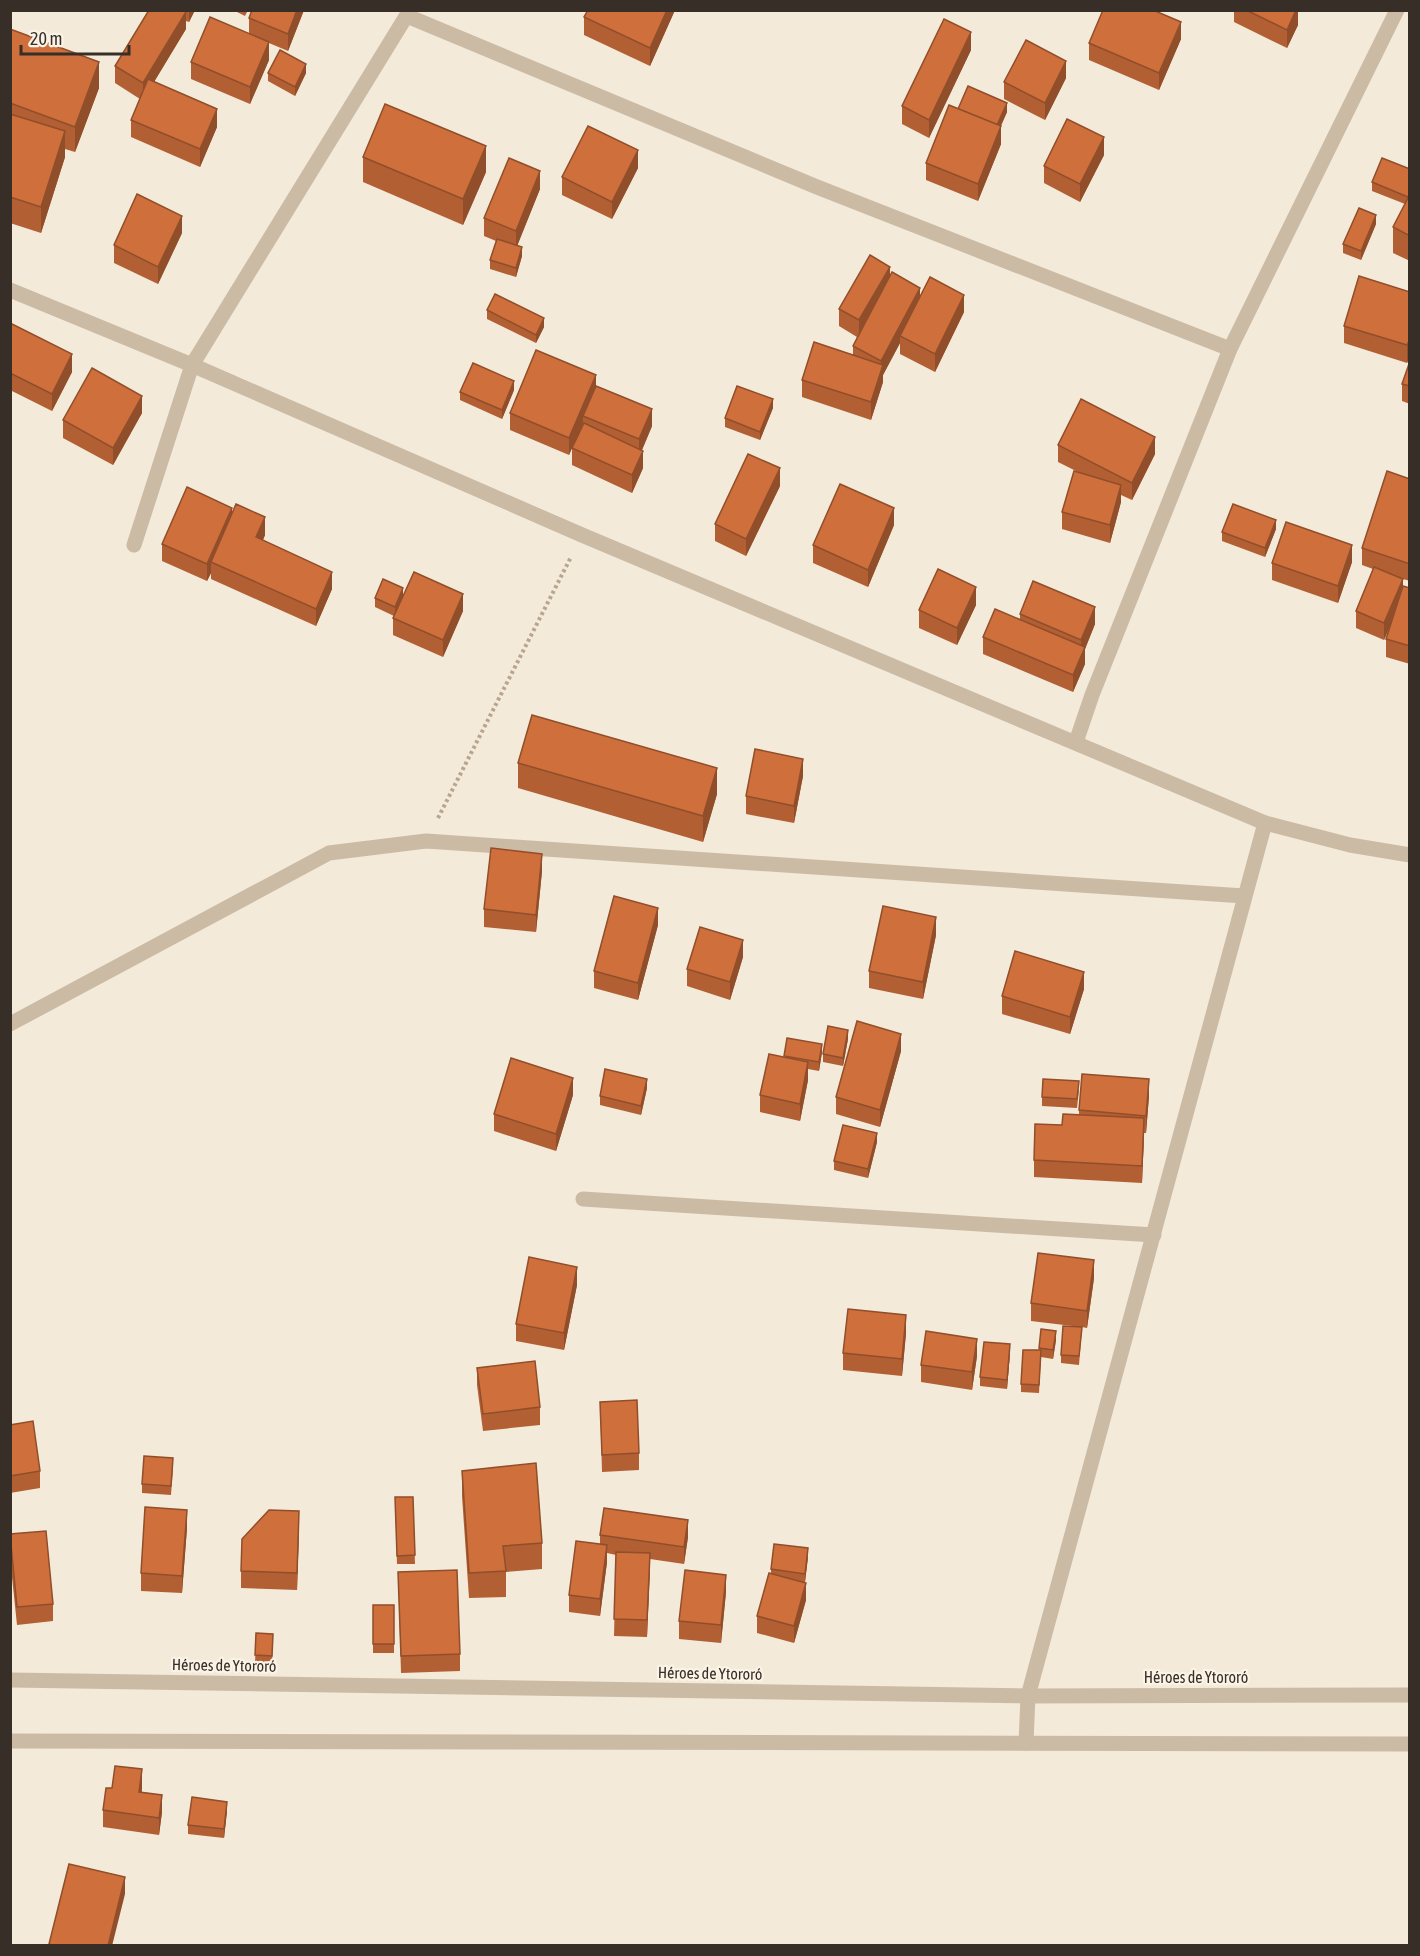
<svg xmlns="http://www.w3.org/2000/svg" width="1420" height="1956" viewBox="0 0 1420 1956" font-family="'Asap Condensed',sans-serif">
	<rect width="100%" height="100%" fill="#f3ead9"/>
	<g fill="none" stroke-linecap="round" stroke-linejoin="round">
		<path stroke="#b8a58f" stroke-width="4" stroke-dasharray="3 3" stroke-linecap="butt" d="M438 818 571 557"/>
		<g stroke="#ccbba4" stroke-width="15">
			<path d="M134 545 192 365"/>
			<path d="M10 1024 329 853 426 841 1244 896"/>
		</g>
		<g stroke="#ccbba4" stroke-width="15">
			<path d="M407 16 817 187 1230 349 1092 695 1076 742"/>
			<path d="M10 290 192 365 582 535 1265 823 1350 845 1410 855"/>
			<path d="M1230 349 1397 10"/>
			<path d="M192 365 410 10"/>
			<path d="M583 1199 1154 1235"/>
			<path d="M1026 1743 1028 1696 1265 823"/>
		</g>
		<g stroke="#ccbba4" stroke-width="15">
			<path d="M10 1680 1028 1696 1410 1695"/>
			<path d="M10 1741 1410 1744"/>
		</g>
	</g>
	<g fill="#b25f34">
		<path d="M149 10H195L189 22 186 21V29L154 82 217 127 200 167 131 137V120L140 99 115 83V66Z"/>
		<path d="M233 10H248L245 16Z"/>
		<path d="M304 10 288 51 269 43V60L250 104 191 79V62L249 34V18Z"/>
		<path d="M588 10H675L650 66 584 35V17Z"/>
		<path d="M1234 10H1298V25L1287 48 1234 22Z"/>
		<path d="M10 29 99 88 75 152 65 149V157L41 233 10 223Z"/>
		<path d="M1181 39 1159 90 1089 60V43Z"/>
		<path d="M971 50 929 138 902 124V106Z"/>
		<path d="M268 73H306L295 96 268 81Z"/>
		<path d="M1066 78 1045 120 1004 99V82Z"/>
		<path d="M958 109 1007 112 1001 126V144L978 201 926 180V163Z"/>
		<path d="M1104 155 1080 202 1044 183V166Z"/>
		<path d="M363 157 486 172 463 225 363 182Z"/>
		<path d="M638 168 612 219 562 195V177Z"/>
		<path d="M1410 169V261L1393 253V227L1405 204 1372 191V182Z"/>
		<path d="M540 189 517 245 522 256 516 277 490 269V260L496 241 484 236V218Z"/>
		<path d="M1376 224 1361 260 1343 253V244Z"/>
		<path d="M182 233 158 284 114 263V245Z"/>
		<path d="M890 277 920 296 964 312 935 372 900 354V343L883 375V382L871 420 802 397V380L853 354V346L857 337 839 326V309Z"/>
		<path d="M1410 292V356L1407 363 1344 343V326Z"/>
		<path d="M487 310 544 327 536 343 487 319Z"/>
		<path d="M10 323 72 372 52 411 10 390Z"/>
		<path d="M1410 361V404L1402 401V384Z"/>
		<path d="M596 387 652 426 642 450 643 468 632 493 572 465V448L569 455 510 430V413Z"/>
		<path d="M514 390 502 419 460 400V392Z"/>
		<path d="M773 408 760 440 725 427V418Z"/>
		<path d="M142 413 113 465 63 438V420Z"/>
		<path d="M1058 445 1155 454 1132 500 1121 495V502L1110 543 1062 529V512L1078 472 1058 462Z"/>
		<path d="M1410 479V581L1403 579V586L1410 588V664L1386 657V639L1389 628 1384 640 1356 628V611L1373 569 1362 565V548Z"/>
		<path d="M780 486 746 556 715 541V524Z"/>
		<path d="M232 513 265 535 263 540 332 589 316 626 211 579V573L207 581 162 561V544Z"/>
		<path d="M894 525 868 587 813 563V545Z"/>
		<path d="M1276 529 1265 557 1222 541V532Z"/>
		<path d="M1352 562 1338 603 1272 580V563Z"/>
		<path d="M403 595 463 611 443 657 393 635V618L394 616 375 607V598Z"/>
		<path d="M976 605 957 645 919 628V610Z"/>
		<path d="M1020 614 1095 624 1085 649V664L1073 692 983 654V637L1020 620Z"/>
		<path d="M518 763 717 794 703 842 518 788Z"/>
		<path d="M803 776 794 823 746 814V796Z"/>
		<path d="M542 871 536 932 484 927V909Z"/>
		<path d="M658 925 638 1000 594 988V971Z"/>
		<path d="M936 935 923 999 869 988V971Z"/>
		<path d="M743 957 730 1000 687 986V969Z"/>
		<path d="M1084 989 1070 1034 1002 1014V996Z"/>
		<path d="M848 1039 843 1066 823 1062V1054Z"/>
		<path d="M901 1051 880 1127 836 1114V1097Z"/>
		<path d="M822 1052 819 1071 808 1069V1080L800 1121 760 1112V1095L784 1057Z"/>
		<path d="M647 1088 641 1115 600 1105V1096Z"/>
		<path d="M1079 1090 1077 1108 1042 1106V1097Z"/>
		<path d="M573 1095 556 1151 494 1131V1114Z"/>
		<path d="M1149 1096 1146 1133H1144L1142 1183 1034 1177V1160L1062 1125 1079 1114V1110Z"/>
		<path d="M877 1142 868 1178 834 1170V1161Z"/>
		<path d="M1094 1278 1087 1328 1082 1327 1079 1365 1061 1363V1355L1081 1327 1031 1321V1303Z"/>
		<path d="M577 1285 564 1350 516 1341V1324Z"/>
		<path d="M906 1333 902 1376 843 1370V1353Z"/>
		<path d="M1056 1340 1053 1359 1041 1357 1039 1393 1021 1392V1384L1039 1350V1348Z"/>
		<path d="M1010 1353 1007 1389 980 1386V1377Z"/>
		<path d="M977 1356 972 1390 921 1382V1365Z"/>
		<path d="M477 1368 540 1407V1425L483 1431 477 1385Z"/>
		<path d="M600 1402 639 1453V1470L602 1472Z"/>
		<path d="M10 1425 40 1471V1488L10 1493Z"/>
		<path d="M173 1467 171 1495 142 1493V1484Z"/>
		<path d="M462 1471 542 1543V1569L506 1572V1597L469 1598 462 1496Z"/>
		<path d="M395 1497H413L415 1564H397Z"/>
		<path d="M187 1528 182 1593 141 1591V1573Z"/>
		<path d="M299 1528 297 1590 241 1588V1571Z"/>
		<path d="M10 1534 53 1604V1621L17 1625 10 1558Z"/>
		<path d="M600 1535 688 1537 684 1564 650 1559 647 1637 614 1636 616 1555 607 1553V1562L600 1616 569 1612V1595L600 1544Z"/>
		<path d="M808 1557 805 1582 806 1600 794 1643 757 1633V1616L771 1573V1569Z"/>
		<path d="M398 1572 460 1654V1671L401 1673Z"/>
		<path d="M726 1592 721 1643 679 1639V1621Z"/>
		<rect x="373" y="1605" width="21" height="48"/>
		<path d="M256 1633 273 1634 272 1665 255 1664Z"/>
		<path d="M142 1787V1792L162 1812 159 1835 103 1827V1810L112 1788Z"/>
		<path d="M227 1811 224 1838 188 1834V1825Z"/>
	</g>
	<g fill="#914e2a">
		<path d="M190 10H195L189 22V13Z"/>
		<path d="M297 10H304L288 51V34Z"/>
		<path d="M667 10H675L650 66V48Z"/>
		<path d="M1296 10H1298V25L1287 48V30Z"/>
		<path d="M186 12V29L143 100V83Z"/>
		<path d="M1181 22V39L1159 90V73Z"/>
		<path d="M971 32V50L929 138V120Z"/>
		<path d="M269 42V60L250 104V87Z"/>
		<path d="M1066 61V78L1045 120V103Z"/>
		<path d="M99 62V88L75 152V127Z"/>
		<path d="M306 64V73L295 96V87Z"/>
		<path d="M1007 103V112L995 138V129Z"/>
		<path d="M217 109V127L200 167V149Z"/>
		<path d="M1001 126V144L978 201V184Z"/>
		<path d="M65 131V157L41 233V207Z"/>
		<path d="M1104 137V155L1080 202V184Z"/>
		<path d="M486 146V172L463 225V199Z"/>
		<path d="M638 150V168L612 219V202Z"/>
		<path d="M540 171V189L516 249V231Z"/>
		<path d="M1376 215V224L1361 260V251Z"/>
		<path d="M182 216V233L158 284V267Z"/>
		<path d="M522 247V256L516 277V268Z"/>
		<path d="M890 267V284L859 338V320Z"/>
		<path d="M920 288V305L900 336V343L883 375V382L871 420V402L881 371V361Z"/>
		<path d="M964 295V312L935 372V354Z"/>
		<path d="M544 318V327L536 343V335Z"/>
		<path d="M1410 339V356L1407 363V345Z"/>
		<path d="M72 354V372L52 411V394Z"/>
		<path d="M596 375V393L583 416V423L569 455V438Z"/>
		<path d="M514 381V390L502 419V410Z"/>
		<path d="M142 396V413L113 465V448Z"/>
		<path d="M773 399V408L760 440V432Z"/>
		<path d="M652 409V426L639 457V439Z"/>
		<path d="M1155 437V454L1132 500V483Z"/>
		<path d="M643 451V468L632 493V475Z"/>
		<path d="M780 468V486L746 556V539Z"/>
		<path d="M1121 485V502L1110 543V525Z"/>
		<path d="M232 508V525L211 562V573L207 581V564Z"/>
		<path d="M894 508V525L868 587V570Z"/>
		<path d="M265 517V535L256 555V537Z"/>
		<path d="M1276 520V529L1265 557V548Z"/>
		<path d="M1352 545V562L1338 603V586Z"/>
		<path d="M332 572V589L316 626V609Z"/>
		<path d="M1403 579V596L1384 640V623Z"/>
		<path d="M976 587V605L957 645V628Z"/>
		<path d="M403 588V597L395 616V607Z"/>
		<path d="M463 594V611L443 657V640Z"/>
		<path d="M1095 607V624L1085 649V664L1073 692V675L1081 655V640Z"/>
		<path d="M803 759V776L794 823V806Z"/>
		<path d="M717 768V794L703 842V816Z"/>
		<path d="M542 854V871L536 932V915Z"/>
		<path d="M658 908V925L638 1000V983Z"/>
		<path d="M936 917V935L923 999V982Z"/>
		<path d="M743 940V957L730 1000V982Z"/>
		<path d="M1084 972V989L1070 1034V1017Z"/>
		<path d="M848 1030V1039L843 1066V1058Z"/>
		<path d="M901 1034V1051L880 1127V1110Z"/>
		<path d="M822 1044V1052L819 1071V1062Z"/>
		<path d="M808 1062V1080L800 1121V1104Z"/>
		<path d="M573 1078V1095L556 1151V1134Z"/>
		<path d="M647 1079V1088L641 1115V1106Z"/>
		<path d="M1149 1079V1096L1146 1133V1116Z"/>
		<path d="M1144 1118V1135L1142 1183V1166Z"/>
		<path d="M877 1133V1142L868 1178V1169Z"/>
		<path d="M1094 1260V1278L1087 1328V1311Z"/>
		<path d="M577 1267V1285L564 1350V1333Z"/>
		<path d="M906 1315V1333L902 1376V1359Z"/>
		<path d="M1056 1331V1340L1053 1359V1350Z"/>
		<path d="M977 1339V1356L972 1390V1372Z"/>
		<path d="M1010 1344V1353L1007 1389V1380Z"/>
		<path d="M187 1510V1528L182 1593V1576Z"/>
		<path d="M299 1511V1528L297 1590V1573Z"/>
		<path d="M688 1520V1537L684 1564V1547Z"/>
		<path d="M607 1545V1562L600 1616V1599Z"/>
		<path d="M808 1548V1557L805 1582V1574Z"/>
		<path d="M650 1553V1570L647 1637V1620Z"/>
		<path d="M726 1575V1592L721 1643V1625Z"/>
		<path d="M806 1583V1600L794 1643V1626Z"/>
		<path d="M142 1769V1787L139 1809V1792Z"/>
		<path d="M162 1795V1812L159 1835V1818Z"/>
		<path d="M227 1802V1811L224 1838V1829Z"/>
		<path d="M125 1877V1894L112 1946H108Z"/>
	</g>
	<g fill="#cf6f3c" stroke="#914e2a" stroke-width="1.5">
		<path d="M149 10H183L186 12 143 83 115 66Z"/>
		<path d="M252 10H297L288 34 249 18Z"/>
		<path d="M588 10H667L650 48 584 17Z"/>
		<path d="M1103 10H1153L1181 22 1159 73 1089 43Z"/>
		<path d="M1246 10H1296L1287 30Z"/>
		<path d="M210 17 269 42 250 87 191 62Z"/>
		<path d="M944 19 971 32 929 120 902 106Z"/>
		<path d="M10 29 99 62 75 127 10 103Z"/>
		<path d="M1026 40 1066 61 1045 103 1004 82Z"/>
		<path d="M280 50 306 64 295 87 268 73Z"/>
		<path d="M148 79 217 109 200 149 131 120Z"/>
		<path d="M968 86 1007 103 997 125 958 109Z"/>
		<path d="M385 104 486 146 463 199 363 157Z"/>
		<path d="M949 105 1001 126 978 184 926 163Z"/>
		<path d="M10 114 65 131 41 207 10 197Z"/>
		<path d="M1067 119 1104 137 1080 184 1044 166Z"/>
		<path d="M588 126 638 150 612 202 562 177Z"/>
		<path d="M509 158 540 171 516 231 484 218Z"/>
		<path d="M1382 158 1410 169V194L1408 197 1372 182Z"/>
		<path d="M137 194 182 216 158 267 114 245Z"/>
		<path d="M1410 194V236L1393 227Z"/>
		<path d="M1359 208 1376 215 1361 251 1343 244Z"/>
		<path d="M497 239 522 247 516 268 490 260Z"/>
		<path d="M870 255 890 267 859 320 839 309Z"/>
		<path d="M892 272 920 288 881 361 853 346Z"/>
		<path d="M1359 276 1410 292V339L1407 345 1344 326Z"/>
		<path d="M930 277 964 295 935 354 900 336Z"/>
		<path d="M495 294 544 318 536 335 487 310Z"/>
		<path d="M10 323 72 354 52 394 10 373Z"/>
		<path d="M814 342 883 365 871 402 802 380Z"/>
		<path d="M536 350 596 375 569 438 510 413Z"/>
		<path d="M1410 361V386L1402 384Z"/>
		<path d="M473 363 514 381 502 410 460 392Z"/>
		<path d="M92 368 142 396 113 448 63 420Z"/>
		<path d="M596 386 652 409 639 439 583 416Z"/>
		<path d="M737 386 773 399 760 432 725 418Z"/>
		<path d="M1081 399 1155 437 1132 483 1058 445Z"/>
		<path d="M584 423 643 451 632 475 572 448Z"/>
		<path d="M748 454 780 468 746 539 715 524Z"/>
		<path d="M1074 471 1121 485 1110 525 1062 512Z"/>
		<path d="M1387 471 1410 479V564L1362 548Z"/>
		<path d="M840 484 894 508 868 570 813 545Z"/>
		<path d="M187 487 232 508 207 564 162 544Z"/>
		<path d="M236 504 265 517 256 537 332 572 316 609 211 562Z"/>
		<path d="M1233 504 1276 520 1265 548 1222 532Z"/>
		<path d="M1286 522 1352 545 1338 586 1272 563Z"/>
		<path d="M1374 567 1403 579 1384 623 1356 611Z"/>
		<path d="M938 569 976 587 957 628 919 610Z"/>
		<path d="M414 572 463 594 443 640 393 618Z"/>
		<path d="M383 579 403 588 395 607 375 598Z"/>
		<path d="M1033 581 1095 607 1081 640 1020 614Z"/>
		<path d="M1403 586 1410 588V646L1386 639Z"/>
		<path d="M995 609 1085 647 1073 675 983 637Z"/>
		<path d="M532 715 717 768 703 816 518 763Z"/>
		<path d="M755 749 803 759 794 806 746 796Z"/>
		<path d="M491 848 542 854 536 915 484 909Z"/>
		<path d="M614 896 658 908 638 983 594 971Z"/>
		<path d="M883 906 936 917 923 982 869 971Z"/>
		<path d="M700 927 743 940 730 982 687 969Z"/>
		<path d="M1015 951 1084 972 1070 1017 1002 996Z"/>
		<path d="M857 1021 901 1034 880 1110 836 1097Z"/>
		<path d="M828 1026 848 1030 843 1058 823 1054Z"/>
		<path d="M787 1038 822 1044 819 1062 784 1056Z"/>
		<path d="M769 1054 808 1062 800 1104 760 1095Z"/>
		<path d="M511 1058 573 1078 556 1134 494 1114Z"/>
		<path d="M605 1069 647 1079 641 1106 600 1096Z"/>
		<path d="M1082 1074 1149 1079 1146 1116 1079 1110Z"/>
		<path d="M1043 1079 1079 1081 1077 1099 1042 1097Z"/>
		<path d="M1063 1114 1144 1118 1142 1166 1034 1160 1035 1124 1062 1125Z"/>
		<path d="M843 1125 877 1133 868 1169 834 1161Z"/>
		<path d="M1038 1253 1094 1260 1087 1311 1031 1303Z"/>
		<path d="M529 1257 577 1267 564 1333 516 1324Z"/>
		<path d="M848 1309 906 1315 902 1359 843 1353Z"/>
		<path d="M1063 1326 1082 1327 1079 1356 1061 1355Z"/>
		<path d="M1041 1329 1056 1331 1053 1350 1039 1348Z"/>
		<path d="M926 1331 977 1339 972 1372 921 1365Z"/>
		<path d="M984 1342 1010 1344 1007 1380 980 1377Z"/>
		<path d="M1023 1350H1041L1039 1385 1021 1384Z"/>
		<path d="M535 1361 540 1407 483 1414 477 1368Z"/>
		<path d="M637 1400 639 1453 602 1455 600 1402Z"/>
		<path d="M33 1421 40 1471 10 1476V1425Z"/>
		<path d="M144 1456 173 1458 171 1486 142 1484Z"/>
		<path d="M536 1463 542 1543 503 1546 506 1571 469 1573 462 1471Z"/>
		<path d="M395 1497H413L415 1555 397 1556Z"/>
		<path d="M145 1507 187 1510 182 1576 141 1573Z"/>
		<path d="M604 1508 688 1520 684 1547 600 1535Z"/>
		<path d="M269 1510 299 1511 297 1573 241 1571 242 1539Z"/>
		<path d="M46 1531 53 1604 17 1607 10 1534Z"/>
		<path d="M576 1541 607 1545 600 1599 569 1595Z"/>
		<path d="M774 1544 808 1548 805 1574 771 1569Z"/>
		<path d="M616 1552 650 1553 647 1620 614 1619Z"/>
		<path d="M457 1570 460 1654 401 1656 398 1572Z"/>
		<path d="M685 1570 726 1575 721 1625 679 1621Z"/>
		<path d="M769 1573 806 1583 794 1626 757 1616Z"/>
		<rect x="373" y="1605" width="21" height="39"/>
		<path d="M256 1633 273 1634 272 1656 255 1655Z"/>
		<path d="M115 1766 142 1769 139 1792 162 1795 159 1818 103 1810 106 1788H112Z"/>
		<path d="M192 1797 227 1802 224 1829 188 1825Z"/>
		<path d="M69 1864 125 1877 108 1946H56L49 1944Z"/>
	</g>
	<g text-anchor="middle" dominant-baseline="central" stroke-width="4.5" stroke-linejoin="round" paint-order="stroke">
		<g font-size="16" fill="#372e27" stroke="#fbf3e6">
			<text transform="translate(224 1665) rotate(1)">Héroes de Ytororó</text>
			<text transform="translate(710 1673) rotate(1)">Héroes de Ytororó</text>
			<text x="1196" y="1677">Héroes de Ytororó</text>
		</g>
	</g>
	<rect width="1420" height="1956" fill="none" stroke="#372e27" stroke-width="24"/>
	<path d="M21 45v9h108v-9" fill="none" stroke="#372e27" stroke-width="3"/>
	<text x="30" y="45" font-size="18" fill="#372e27" stroke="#fbf3e6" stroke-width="4.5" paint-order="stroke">20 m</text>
</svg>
